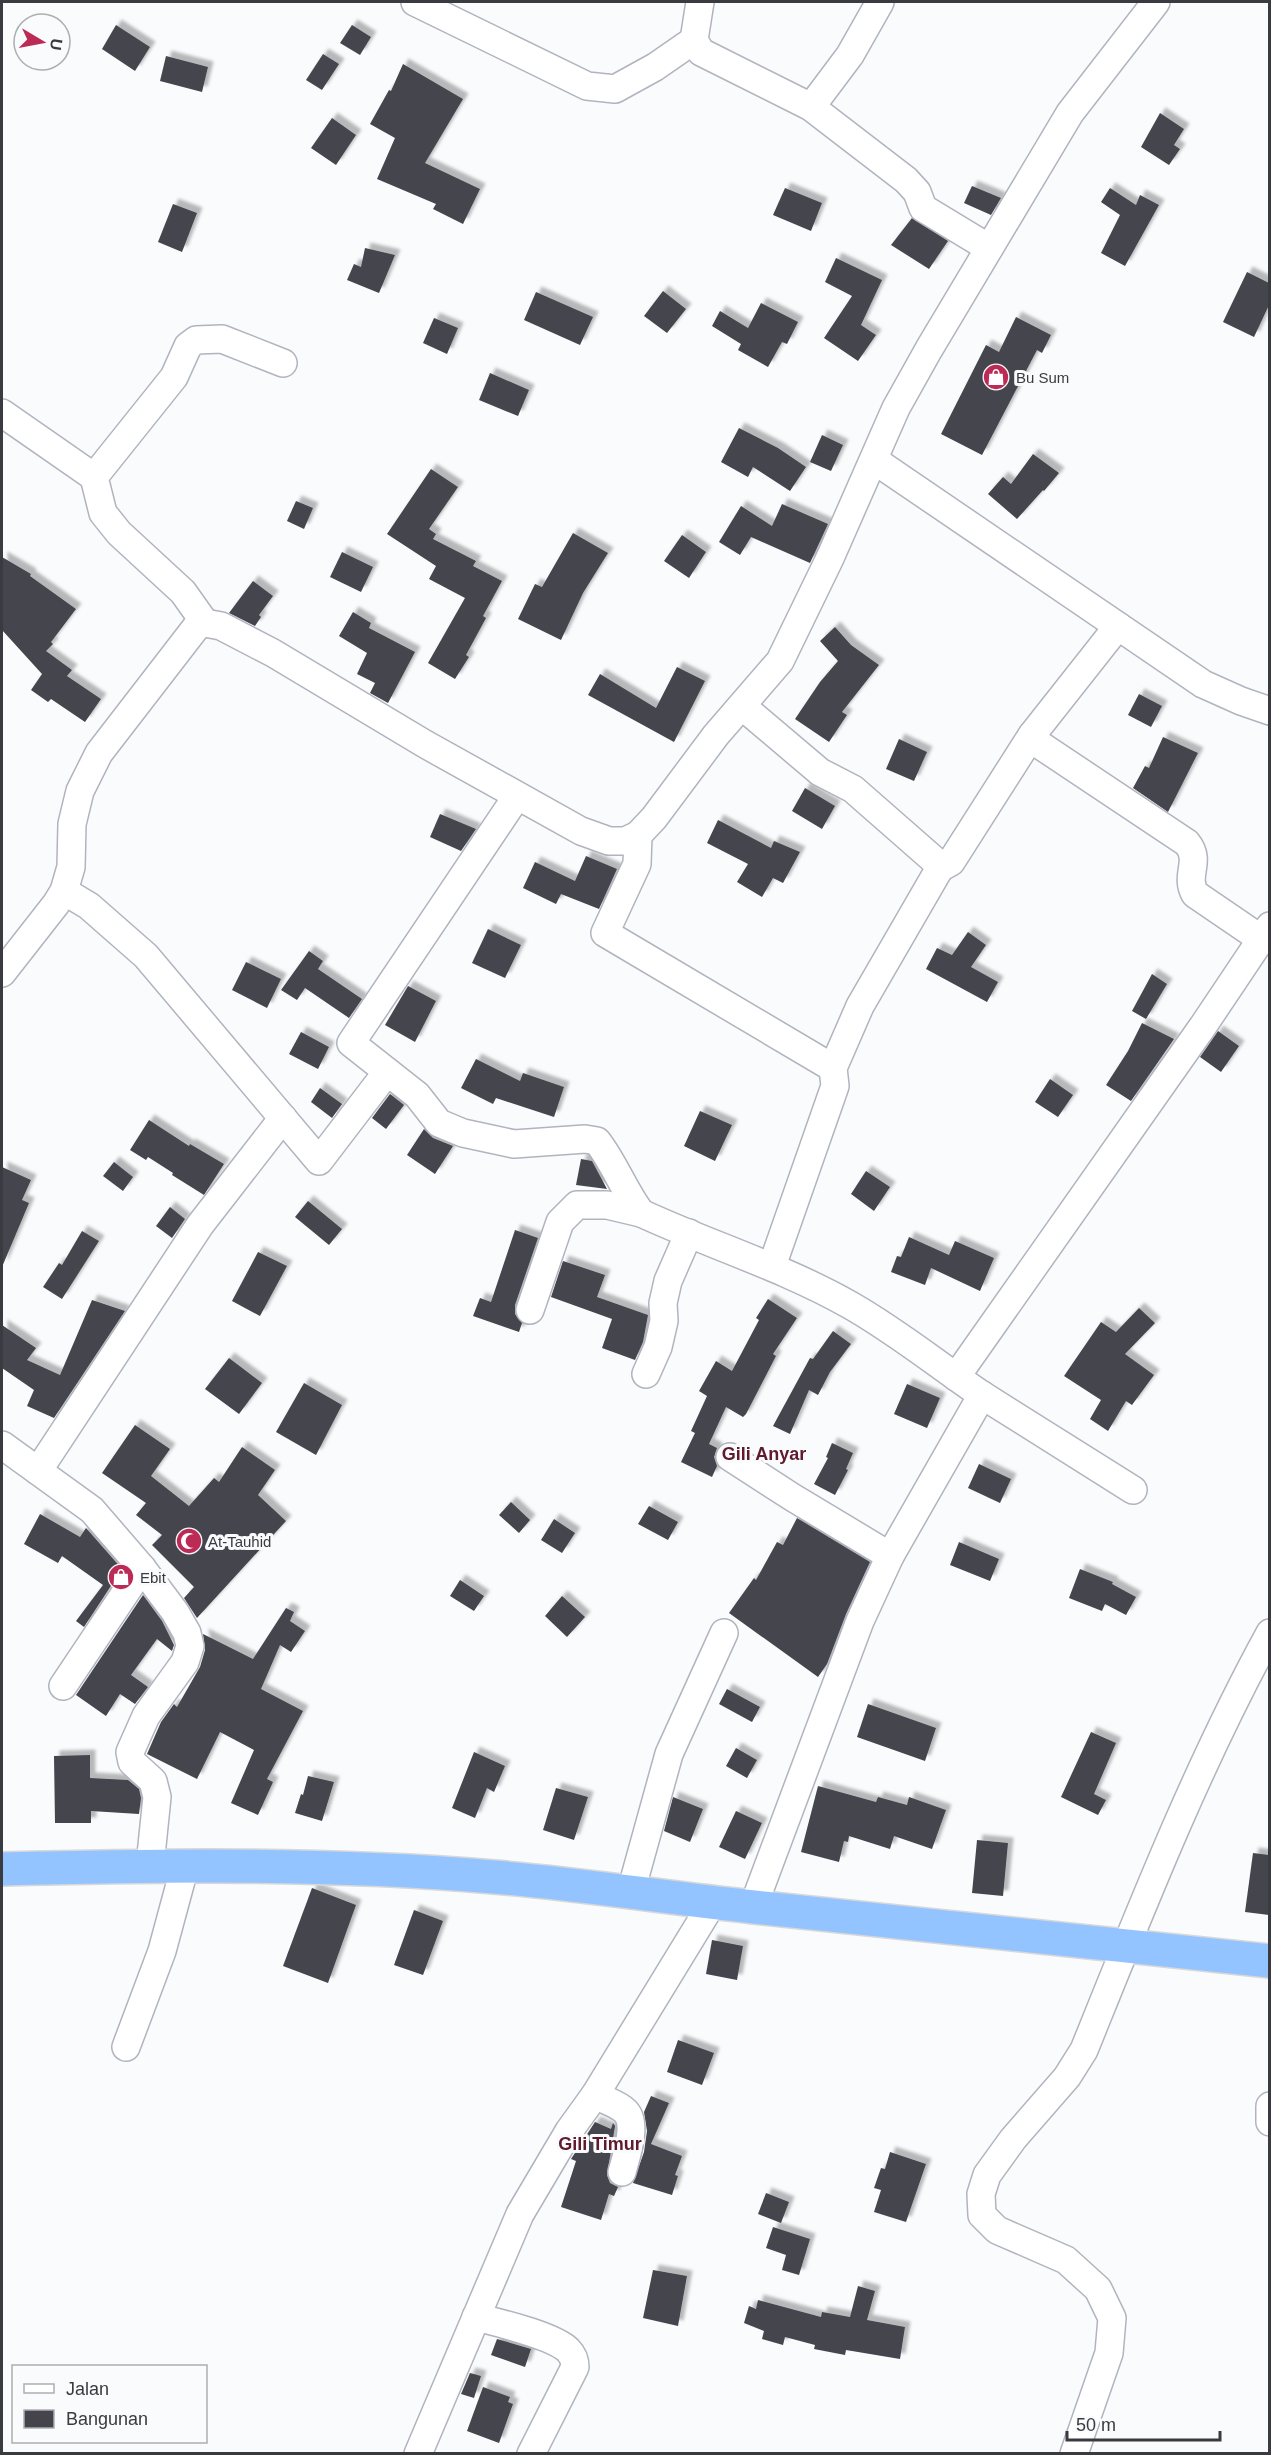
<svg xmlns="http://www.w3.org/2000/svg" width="1271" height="2455" viewBox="0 0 1271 2455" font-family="Helvetica,sans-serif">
	<defs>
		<filter id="shadow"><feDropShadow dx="5.5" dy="-5.5" stdDeviation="1.5" flood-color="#0004"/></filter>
	</defs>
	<rect width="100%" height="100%" fill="#fafbfd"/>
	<g fill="#45444d" filter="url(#shadow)">
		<path d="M116 25 150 47 135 71 102 49Z"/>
		<path d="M352 25 371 37 360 55 340 43Z"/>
		<path d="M323 54 339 64 322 90 306 80Z"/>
		<path d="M166 56 208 67 202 92 160 81Z"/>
		<path d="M403 64 463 99 425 163 480 189 463 224 433 209 436 204 377 179 395 138 370 124 389 90 391 91Z"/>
		<path d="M1160 113 1184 129 1174 145 1180 149 1169 165 1141 147Z"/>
		<path d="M332 118 356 135 336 165 311 148Z"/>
		<path d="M972 186 1001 198 991 215 964 203Z"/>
		<path d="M785 188 822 203 811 231 773 215Z"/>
		<path d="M1110 188 1136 205 1140 195 1159 205 1125 266 1101 253 1120 215 1101 202Z"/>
		<path d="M173 204 197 213 182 252 158 242Z"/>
		<path d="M912 218 948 241 929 269 891 245Z"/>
		<path d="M365 248 395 255 379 293 347 280 354 264 361 267Z"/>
		<path d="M836 258 882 280 861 325 876 335 858 361 824 338 852 296 825 282Z"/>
		<path d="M1247 272 1269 283V305L1254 337 1223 322Z"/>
		<path d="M663 291 686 309 667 333 644 316Z"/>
		<path d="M536 292 593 317 580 345 524 320Z"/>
		<path d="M761 303 798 322 787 344 782 342 768 367 738 350 741 344 712 326 720 311 748 328Z"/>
		<path d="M1016 317 1051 335 1042 353 1037 350 982 455 941 434 986 345 999 352Z"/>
		<path d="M434 318 458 328 447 354 423 343Z"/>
		<path d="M490 373 529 390 518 416 479 400Z"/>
		<path d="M739 428 778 448 806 467 790 491 753 467 748 477 721 462Z"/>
		<path d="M822 435 843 445 831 471 810 462Z"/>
		<path d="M1033 454 1059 473 1044 491 1043 490 1017 519 988 494 1003 477 1011 484Z"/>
		<path d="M431 469 458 487 429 529 436 534 433 539 476 561 473 566 502 581 483 616 486 618 466 655 469 657 455 679 428 663 465 598 429 579 436 566 387 534Z"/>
		<path d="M296 501 313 508 304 529 287 521Z"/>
		<path d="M782 504 828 524 810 563 751 537 740 555 719 542 741 506 772 526Z"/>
		<path d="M573 533 608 553 583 593 561 640 518 619 535 584 542 587Z"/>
		<path d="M682 535 706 552 689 578 664 561Z"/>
		<path d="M342 552 373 567 361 592 330 577Z"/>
		<path d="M2 557 31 574 30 576 76 609 51 642 53 644 46 651 72 670 67 676 101 699 85 722 51 699 48 702 31 690 42 674 2 630Z"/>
		<path d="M253 581 273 596 259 615 261 617 255 626 229 613Z"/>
		<path d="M353 612 371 623 369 628 415 652 388 703 370 693 375 683 357 674 367 653 339 636Z"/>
		<path d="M835 627 851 645 879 665 842 712 847 715 829 742 795 719 820 682 838 661 820 641Z"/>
		<path d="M677 667 705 681 674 742 588 695 600 674 656 708Z"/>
		<path d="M1139 694 1162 706 1151 727 1128 715Z"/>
		<path d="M1163 737 1198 753 1168 812 1133 788 1145 766 1149 768Z"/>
		<path d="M899 739 927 752 914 781 886 769Z"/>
		<path d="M805 788 835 806 822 829 792 811Z"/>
		<path d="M440 814 476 829 461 851 430 837Z"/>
		<path d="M718 820 771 848 774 841 800 852 783 883 773 878 762 897 737 882 748 864 707 843Z"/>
		<path d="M586 856 617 869 599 909 561 894 556 904 523 888 535 862 575 881Z"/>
		<path d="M488 929 521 945 505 978 472 963Z"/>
		<path d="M968 932 986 945 971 967 998 982 987 1002 926 969 937 948 952 955Z"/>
		<path d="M309 951 323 961 318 969 362 999 349 1018 305 988 297 1000 281 990Z"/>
		<path d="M246 962 281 979 267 1008 232 990Z"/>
		<path d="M1152 974 1167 984 1146 1019 1132 1011Z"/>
		<path d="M408 986 436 1001 415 1042 385 1025Z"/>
		<path d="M1142 1023 1174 1039 1131 1101 1106 1085 1128 1051Z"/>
		<path d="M1218 1031 1239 1046 1221 1072 1200 1057Z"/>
		<path d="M301 1032 329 1047 318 1069 289 1054Z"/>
		<path d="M476 1059 520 1081 523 1073 564 1087 554 1117 496 1098 493 1104 461 1088Z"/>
		<path d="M1050 1079 1073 1095 1058 1117 1035 1102Z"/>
		<path d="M320 1088 342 1104 332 1118 311 1102Z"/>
		<path d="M390 1094 404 1105 386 1129 372 1118Z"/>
		<path d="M700 1111 732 1125 715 1161 684 1146Z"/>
		<path d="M149 1120 189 1146 190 1144 224 1164 204 1195 172 1175 173 1173 148 1157 146 1160 130 1150Z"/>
		<path d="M424 1129 433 1138 453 1146 435 1174 407 1155Z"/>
		<path d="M581 1159 592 1161 607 1189 576 1185Z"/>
		<path d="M114 1162 133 1177 123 1191 103 1176Z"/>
		<path d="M2 1167 31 1180 22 1200 29 1203 2 1267Z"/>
		<path d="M866 1171 890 1187 874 1211 851 1194Z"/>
		<path d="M308 1201 342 1229 329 1245 295 1217Z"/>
		<path d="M170 1207 185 1219 172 1238 156 1226Z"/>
		<path d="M515 1230 538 1238 515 1305V1314L522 1323 519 1332 473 1316 480 1298 491 1302Z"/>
		<path d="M82 1231 99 1241 62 1299 43 1287 59 1263 62 1265Z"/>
		<path d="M909 1237 949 1255 955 1241 994 1258 980 1291 931 1268 925 1285 891 1272 897 1256 901 1257Z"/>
		<path d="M258 1252 287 1266 260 1316 232 1301Z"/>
		<path d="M563 1261 605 1275 597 1297 648 1315 643 1342 635 1360 602 1348 612 1319 551 1297Z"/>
		<path d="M768 1299 797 1318 773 1354 776 1356 746 1414 743 1417 726 1407 709 1444 717 1448 714 1457 717 1466 712 1477 681 1462 695 1433 691 1431 707 1396 699 1391 716 1361 732 1371 759 1320 756 1318Z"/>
		<path d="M92 1300 125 1311 54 1418 27 1406 34 1390 2 1368V1325L36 1348 27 1360 60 1375Z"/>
		<path d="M1139 1308 1155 1323 1125 1354 1154 1375 1132 1405 1126 1401 1108 1431 1090 1419 1101 1400 1064 1376 1101 1322 1116 1332Z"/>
		<path d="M833 1331 851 1344 830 1372 818 1395 809 1390 790 1434 773 1426 810 1358 813 1359Z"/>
		<path d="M229 1358 262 1383 239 1414 205 1389Z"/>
		<path d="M304 1383 342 1405 316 1455 276 1432Z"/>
		<path d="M907 1384 940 1398 927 1428 894 1414Z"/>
		<path d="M135 1425 170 1449 151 1476 189 1506 214 1478 219 1482 242 1447 275 1470 258 1495 286 1521 197 1618 184 1598 194 1587 152 1545 162 1535 136 1515 146 1503 102 1473Z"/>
		<path d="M832 1443 853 1453 846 1469 848 1470 835 1495 814 1484 828 1458 826 1457Z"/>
		<path d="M979 1464 1011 1479 1000 1503 968 1488Z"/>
		<path d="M511 1502 530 1520 519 1533 499 1515Z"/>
		<path d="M649 1506 678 1522 668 1540 638 1524Z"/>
		<path d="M40 1514 80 1537 86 1528 122 1569 84 1627 76 1621 103 1585 62 1556 58 1563 24 1544Z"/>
		<path d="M797 1518 870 1562 846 1614 827 1664 818 1677 729 1613 754 1578 756 1580 777 1542 783 1545Z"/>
		<path d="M554 1519 575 1533 562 1553 541 1540Z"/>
		<path d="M959 1542 999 1559 990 1581 950 1565Z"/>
		<path d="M1080 1569 1113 1582 1112 1584 1136 1597 1126 1615 1105 1604 1102 1611 1069 1598Z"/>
		<path d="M460 1580 484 1596 474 1611 450 1596Z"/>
		<path d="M143 1595 162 1621 174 1645 172 1651 157 1639 131 1675 148 1687 135 1704 120 1694 106 1716 76 1695Z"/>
		<path d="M562 1596 585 1617 567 1637 545 1616Z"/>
		<path d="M286 1608 294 1612 290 1621 305 1631 291 1652 280 1645 261 1689 303 1711 267 1779 273 1782 258 1815 231 1803 254 1750 220 1732 197 1779 147 1754 161 1722 174 1704 177 1707 200 1667 205 1650 203 1634 253 1659Z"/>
		<path d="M727 1689 760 1707 752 1722 719 1704Z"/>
		<path d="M868 1704 936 1728 925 1761 857 1737Z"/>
		<path d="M1091 1732 1116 1743 1094 1794 1106 1800 1098 1815 1061 1797Z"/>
		<path d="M736 1748 757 1760 747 1778 726 1766Z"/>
		<path d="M474 1752 505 1766 494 1792 487 1788 475 1818 452 1808Z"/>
		<path d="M90 1755V1778L128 1780 139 1789 141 1798 139 1814 91 1811V1823H55L54 1756Z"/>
		<path d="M308 1776 334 1782 322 1821 295 1813 301 1794 303 1795Z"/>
		<path d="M818 1786 876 1802 878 1797 907 1805 909 1797 946 1810 932 1849 894 1836 890 1849 849 1836 848 1842 844 1841 839 1862 801 1852Z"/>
		<path d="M556 1788 588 1797 574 1840 543 1830Z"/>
		<path d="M673 1797 703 1809 690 1842 664 1831Z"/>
		<path d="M736 1811 762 1823 745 1859 719 1847Z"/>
		<path d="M977 1840 1008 1843 1003 1896 972 1893Z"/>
		<path d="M1253 1853 1269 1855V1915L1245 1912Z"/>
		<path d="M312 1888 356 1905 328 1983 283 1966Z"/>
		<path d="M414 1910 443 1921 423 1975 394 1965Z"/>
		<path d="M712 1940 743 1946 737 1980 706 1974Z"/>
		<path d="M678 2040 714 2053 702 2085 667 2072Z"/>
		<path d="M651 2096 669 2103 651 2144 682 2156 675 2175 678 2176 672 2195 633 2183 644 2152 647 2131 644 2112Z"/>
		<path d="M595 2122 611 2129 613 2123 615 2126 607 2175 610 2183 618 2187 614 2196 609 2194 601 2220 561 2207 576 2161 571 2159Z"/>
		<path d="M890 2152 926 2164 906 2222 874 2212 881 2190 874 2188 881 2168 885 2169Z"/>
		<path d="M766 2193 789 2202 781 2223 758 2214Z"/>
		<path d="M773 2227 810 2239 799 2275 782 2270 786 2255 766 2248Z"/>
		<path d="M653 2270 687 2276 678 2326 643 2318Z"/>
		<path d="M858 2286 875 2291 867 2320 905 2327 900 2359 846 2350 845 2355 814 2349 815 2345 785 2337 783 2345 762 2339 764 2331 744 2323 749 2306 756 2309 758 2300 821 2317 822 2312 850 2317Z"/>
		<path d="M497 2339 531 2349 525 2367 491 2355Z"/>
		<path d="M470 2373 481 2376 474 2398 461 2394Z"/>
		<path d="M483 2387 510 2397 508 2402 513 2404 499 2443 467 2431Z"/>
	</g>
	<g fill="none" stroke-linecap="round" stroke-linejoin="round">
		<g stroke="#b1b4bf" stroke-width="30">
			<g id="minor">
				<path d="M415 2 587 86 615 89 655 67 694 40"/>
				<path d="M700 2 694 40 701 52 811 107 906 180 917 192 923 208 989 248"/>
				<path d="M811 107 850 55 880 2"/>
				<path d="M2 413 94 477"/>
				<path d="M874 460 1203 684 1241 701 1270 711"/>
				<path d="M205 623 183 592 119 533 103 513 94 477 174 377 188 346 196 340 222 339 283 363"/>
				<path d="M742 706 820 772 853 789 942 867 951 862 1032 735 1040 745 1187 843C1202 862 1184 874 1195 894L1261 939"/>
				<path d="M1032 735 1118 626"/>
				<path d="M517 796 351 1043 417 1095 439 1123 463 1133 514 1144 585 1139 597 1141C615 1164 624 1191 641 1213 710 1245 783 1267 850 1305 896 1331 938 1365 982 1395L890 1556 860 1621 753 1907"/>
				<path d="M638 835 637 864 605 933 833 1068"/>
				<path d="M64 891 89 906 146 956 319 1161 387 1072"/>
				<path d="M2 973 56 904 64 891 71 867 72 824 80 791 99 753 197 626 205 623 221 626 273 653 425 744 581 831 609 841H625L638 835 654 818 716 735 780 661 830 558 896 408 929 349 1070 113 1156 2"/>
				<path d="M772 1266 835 1086 833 1068 860 1006 941 866"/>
				<path d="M530 1310 560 1222 577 1205H607L641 1213"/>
				<path d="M646 1374 658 1347 664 1321 663 1303 668 1281 689 1233"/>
				<path d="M956 1377 1203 1026 1270 926"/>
				<path d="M982 1395 1133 1490"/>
				<path d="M2 1445 92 1510 142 1568 175 1612 187 1633 190 1646 185 1662 146 1716 130 1752 132 1762 153 1781 157 1797 150 1865"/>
				<path d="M730 1457 792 1497 890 1556"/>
				<path d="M38 1471 200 1225 283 1118"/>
				<path d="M63 1686 142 1568"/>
				<path d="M631 1891 669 1754 724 1633"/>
				<path d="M126 2047 162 1951 185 1866"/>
				<path d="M595 2095C604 2100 618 2104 625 2111 638 2123 626 2157 622 2172"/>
				<path d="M1270 2106V2122"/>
				<path d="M476 2317C499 2323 552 2335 568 2350 573 2355 575 2361 575 2367L531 2454"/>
				<path d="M418 2454 520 2214 569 2131 595 2095 713 1902"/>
				<path d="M1074 2454 1109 2353 1112 2318 1098 2289 1066 2260 997 2230 982 2215 981 2194 987 2175 1013 2139 1067 2077 1084 2050C1141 1909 1197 1766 1270 1633"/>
			</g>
		</g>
		<g stroke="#d8d8d9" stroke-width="36">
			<path id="highway" d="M2 1869C165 1865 330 1863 494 1877 581 1884 667 1898 754 1907 926 1925 1098 1943 1270 1961"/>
		</g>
		<use href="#minor" stroke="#fff" stroke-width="27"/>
		<use href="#highway" stroke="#94c4ff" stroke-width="33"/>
	</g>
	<defs>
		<g id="shop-disc" transform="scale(1.35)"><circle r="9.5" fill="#bb2b55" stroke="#fafbfd"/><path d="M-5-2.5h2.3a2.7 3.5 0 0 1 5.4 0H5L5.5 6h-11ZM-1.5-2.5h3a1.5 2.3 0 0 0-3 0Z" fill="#fff"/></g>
		<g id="mosque-disc" transform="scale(1.35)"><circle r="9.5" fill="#bb2b55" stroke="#fafbfd"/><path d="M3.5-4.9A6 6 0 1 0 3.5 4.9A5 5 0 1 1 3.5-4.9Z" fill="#fff"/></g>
	</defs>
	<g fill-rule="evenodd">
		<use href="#shop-disc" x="996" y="377"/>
		<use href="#mosque-disc" x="189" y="1541"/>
		<use href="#shop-disc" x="121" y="1577"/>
	</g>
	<g text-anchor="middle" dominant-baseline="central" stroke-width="6" stroke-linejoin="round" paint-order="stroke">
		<g font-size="15" fill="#3a3b40" stroke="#fafbfd" text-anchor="start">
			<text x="1016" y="377">Bu Sum</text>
			<text x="208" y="1541">At-Tauhid</text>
			<text x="140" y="1577">Ebit</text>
		</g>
		<g font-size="18" font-weight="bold" fill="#5f1a2c" stroke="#fafbfd">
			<text x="764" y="1454">Gili Anyar</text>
			<text x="600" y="2144">Gili Timur</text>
		</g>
	</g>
	<rect width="1271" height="2455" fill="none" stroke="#3a3b40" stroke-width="6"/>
	<rect x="12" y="2365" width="195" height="78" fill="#fafbfd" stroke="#adaeb1" stroke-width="1.5"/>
	<rect x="24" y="2384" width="30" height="9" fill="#ffffff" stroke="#adaeb1" stroke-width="1.5"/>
	<text x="66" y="2395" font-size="18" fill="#3a3b40">Jalan</text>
	<rect x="24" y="2410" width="30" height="18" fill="#45444d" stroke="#adaeb1" stroke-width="1.5"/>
	<text x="66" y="2425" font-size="18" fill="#3a3b40">Bangunan</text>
	<g transform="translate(42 42) rotate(100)"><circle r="28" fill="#fafbfd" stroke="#adaeb1" stroke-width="1.5"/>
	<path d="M0-4.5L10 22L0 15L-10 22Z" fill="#bb2b55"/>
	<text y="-9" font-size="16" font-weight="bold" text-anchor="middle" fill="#3a3b40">U</text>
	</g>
	<path d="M1067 2431v9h153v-9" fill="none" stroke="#3a3b40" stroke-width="3"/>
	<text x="1076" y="2431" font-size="18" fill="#3a3b40" stroke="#fafbfd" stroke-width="4.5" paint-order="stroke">50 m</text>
</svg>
